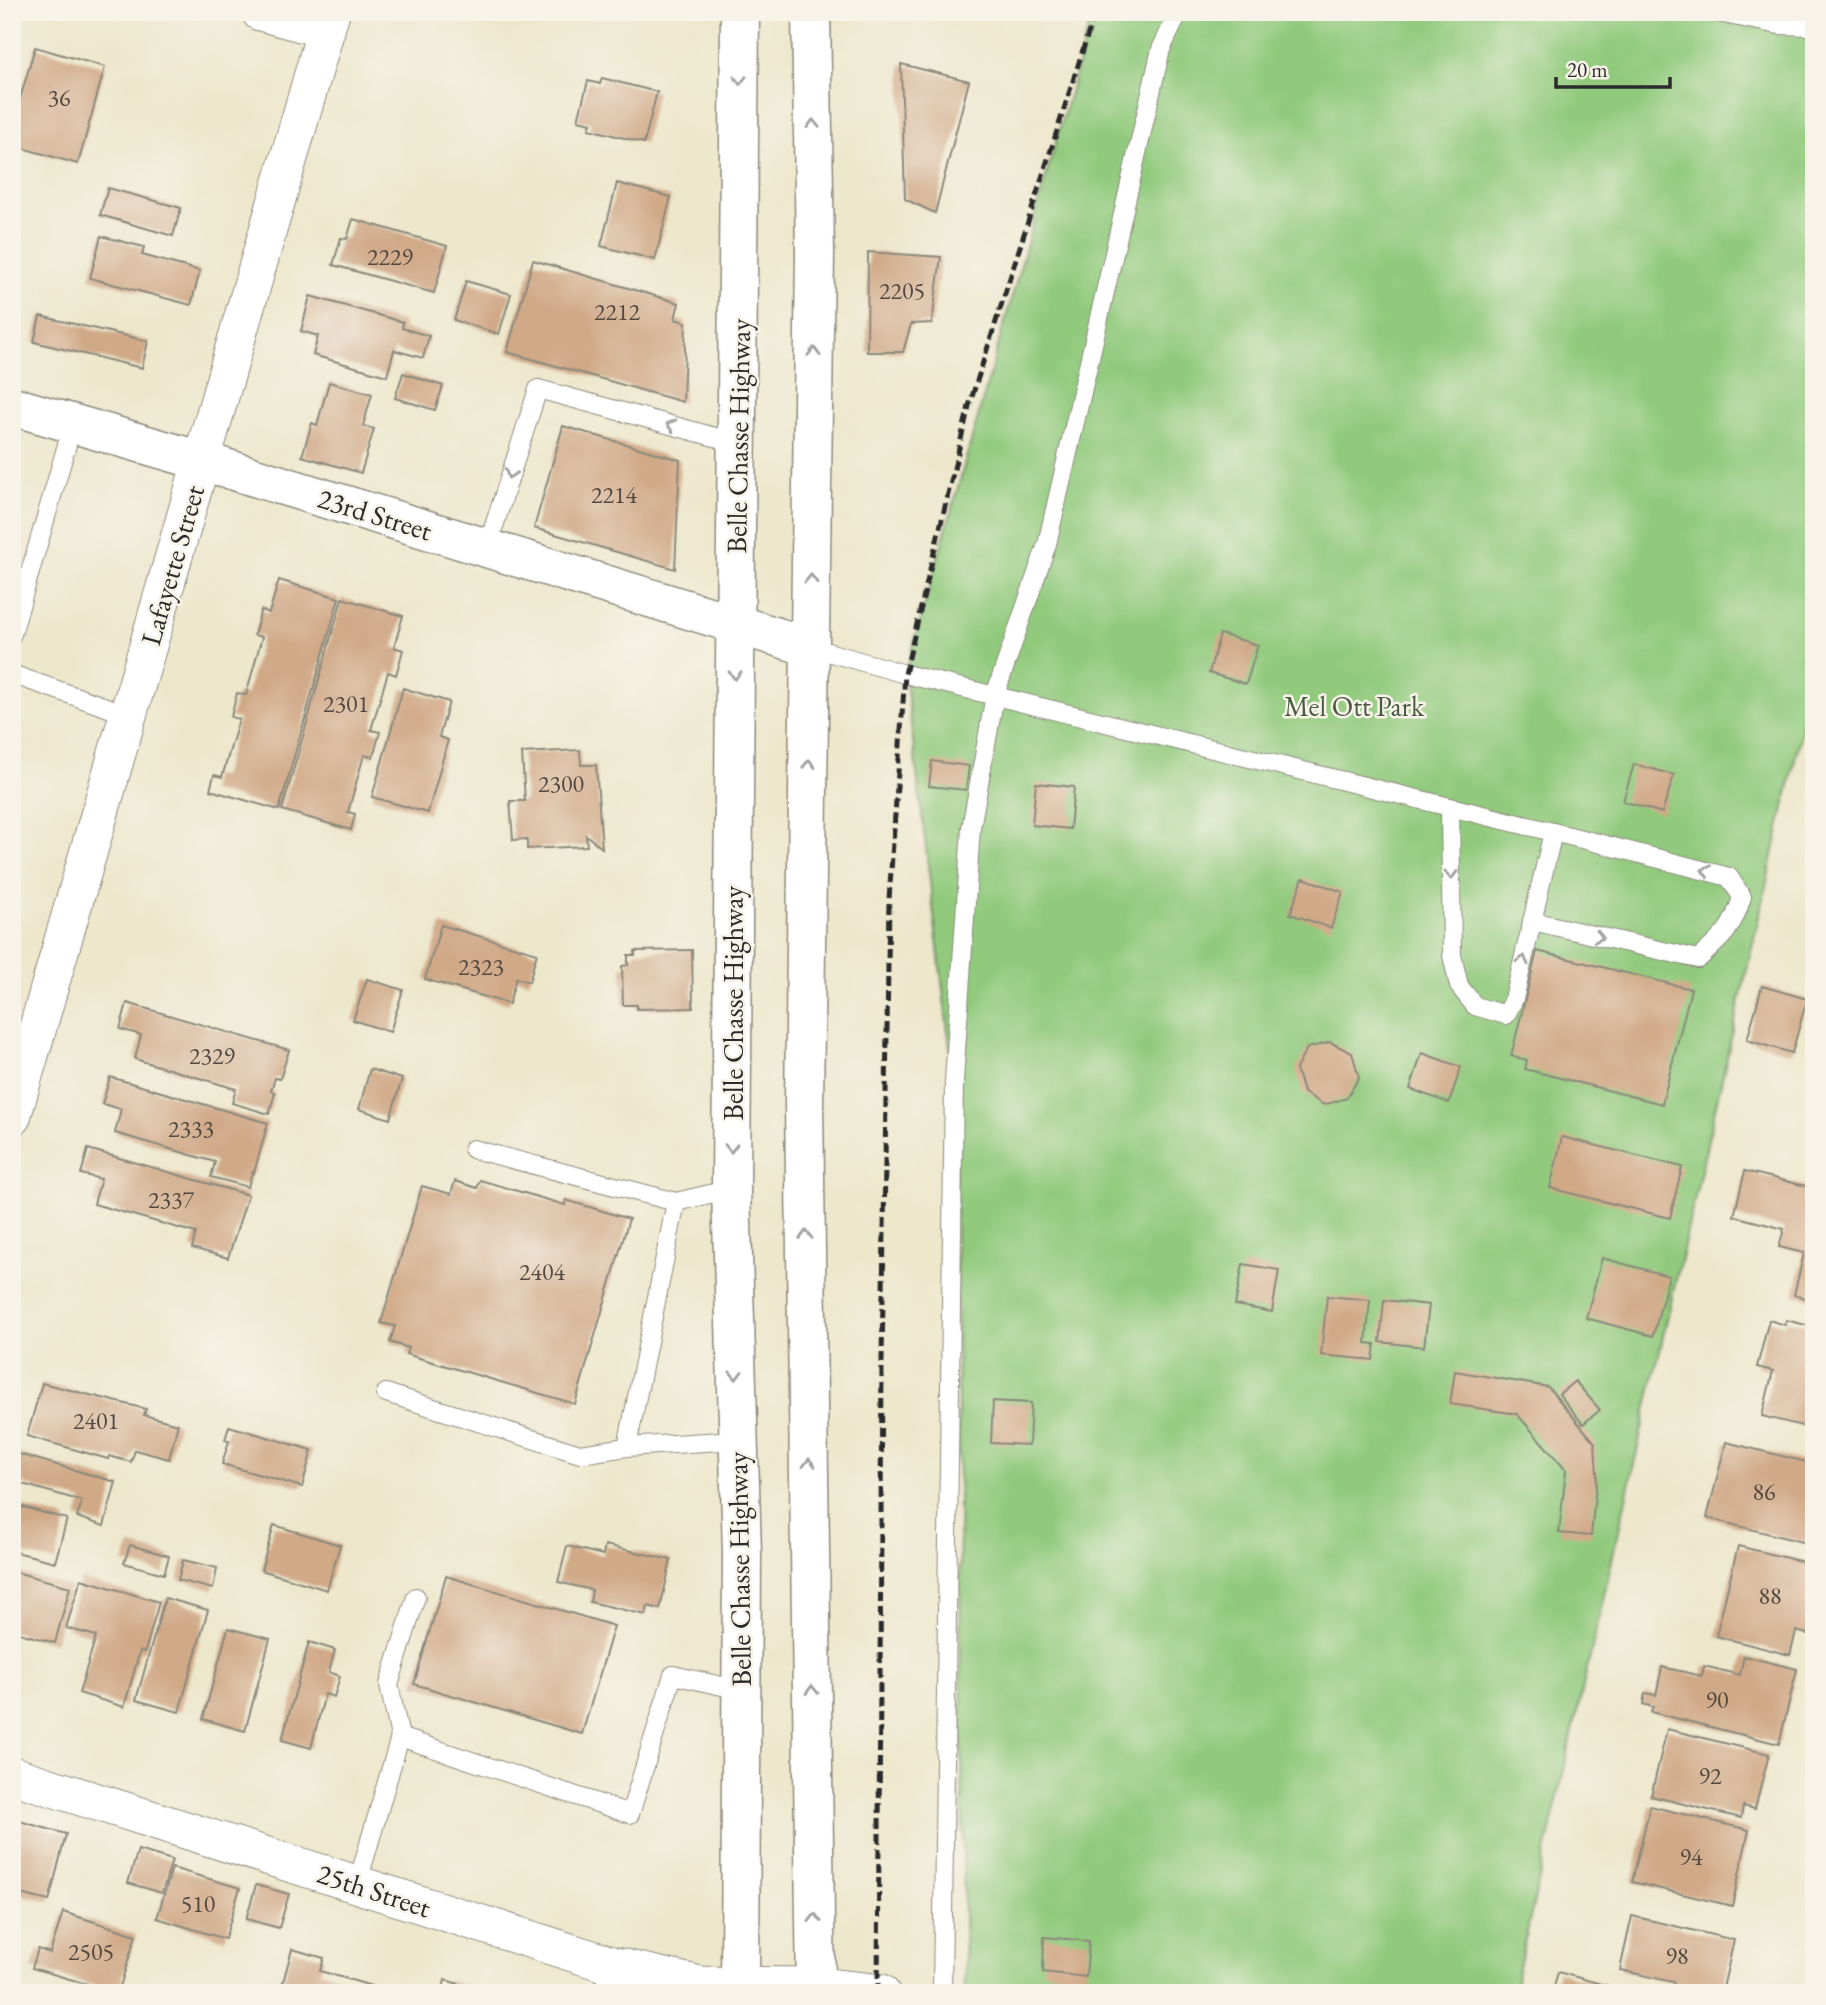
<svg xmlns="http://www.w3.org/2000/svg" width="1826" height="2005" viewBox="0 0 1826 2005" font-family="'EB Garamond',serif">
	<rect width="100%" height="100%" fill="#f7f3e8"/>
	<filter id="ink" filterUnits="userSpaceOnUse"><feTurbulence type="fractalNoise" baseFrequency=".0143" numOctaves="2"/><feDisplacementMap in="SourceGraphic" scale="14" xChannelSelector="R" yChannelSelector="G"/><feConvolveMatrix kernelMatrix="1 2 1 2 8 2 1 2 1" color-interpolation-filters="sRGB"/></filter>
	<filter id="wash" filterUnits="userSpaceOnUse"><feTurbulence type="fractalNoise" baseFrequency=".00686" numOctaves="4" result="noise"/><feDisplacementMap in="SourceGraphic" scale="28" xChannelSelector="R" yChannelSelector="G"/><feGaussianBlur stdDeviation="1.57" result="paint"/><feColorMatrix in="noise" values="0 0 0 0 0 0 0 0 0 0 0 0 0 0 0 0 0 1.4 0 .05"/><feComposite in="paint" operator="in"/></filter>
	<g filter="url(#wash)">
		<rect width="100%" height="100%" fill="#ede7cc"/>
		<path fill="#91ca7d" stroke="#5e7a54" stroke-width="2" d="M1096 12H1814V676L1513 1993H965L954 1081 905 674 1090 22Z"/>
		<g id="blocks">
			<g fill="#d0a987">
				<path d="M35 47 105 67 78 164 12 145V127Z"/>
				<path d="M901 64 969 81 935 213 905 199Z"/>
				<path d="M602 78 657 92 644 143 589 129 591 123 578 120 588 81 600 84Z"/>
				<path d="M617 183 671 197 655 260 601 246Z"/>
				<path d="M108 188 181 208 173 236 100 215Z"/>
				<path d="M353 219 447 246 434 293 333 265 341 238 347 239Z"/>
				<path d="M101 236 144 247 142 255 200 271 191 305 90 278Z"/>
				<path d="M868 252 941 257 932 323 911 324 903 352H867Z"/>
				<path d="M533 260 679 303 675 319 686 322 683 402 507 352Z"/>
				<path d="M466 281 511 294 499 334 454 320Z"/>
				<path d="M310 296 403 322 402 328 429 336 423 358 394 350 387 376 313 355 318 336 301 331Z"/>
				<path d="M40 316 148 341 142 368 34 342Z"/>
				<path d="M403 373 443 386 435 410 395 398Z"/>
				<path d="M329 382 372 394 363 426 374 429 361 473 302 456 312 423 317 425Z"/>
				<path d="M563 426 680 460 675 569 534 528Z"/>
				<path d="M279 580 339 598 279 810 210 790 214 775 222 777 239 719 231 717 237 693 246 695 262 637 254 635 261 610 269 613Z"/>
				<path d="M342 598 403 616 394 647 403 650 396 675 388 672 371 730 380 732 373 757 364 755 348 812 355 814 351 830 282 810Z"/>
				<path d="M1220 634 1258 645 1246 684 1209 673Z"/>
				<path d="M403 688 449 702 439 737 448 740 428 813 372 797Z"/>
				<path d="M580 750 581 765H596L602 848 586 835 587 846 527 849V839L513 840 510 801H525L522 753Z"/>
				<path d="M932 761 969 766 966 790 929 786Z"/>
				<path d="M1634 764 1674 775 1662 813 1623 801Z"/>
				<path d="M1036 783 1074 787 1070 829 1032 825Z"/>
				<path d="M1303 878 1343 892 1331 928 1290 914Z"/>
				<path d="M441 925 537 953 529 982 516 978 509 1004 425 979Z"/>
				<path d="M692 950 693 1008 637 1009V1005H623L622 966 628 965V955H635V951Z"/>
				<path d="M1537 951 1691 989 1662 1104 1525 1069 1527 1060 1511 1056Z"/>
				<path d="M367 979 403 990 390 1032 353 1020Z"/>
				<path d="M1762 986 1807 999 1792 1053 1747 1040Z"/>
				<path d="M127 1003 289 1050 280 1079 275 1078 271 1091 275 1093 269 1114 232 1103 236 1089 135 1059 141 1035 120 1029Z"/>
				<path d="M1330 1042 1352 1053 1359 1077 1347 1098 1324 1105 1303 1092 1296 1069 1307 1048Z"/>
				<path d="M1422 1053 1461 1067 1449 1103 1410 1089Z"/>
				<path d="M370 1069 402 1079 390 1119 359 1109Z"/>
				<path d="M110 1077 268 1123 254 1173 252 1172 248 1187 211 1177 215 1162 115 1133 121 1109 102 1104Z"/>
				<path d="M1562 1137 1682 1167 1670 1218 1550 1188Z"/>
				<path d="M88 1149 248 1195 228 1258 192 1248 196 1233 94 1204 101 1179 81 1174Z"/>
				<path d="M1745 1171 1814 1188V1300L1794 1295 1804 1253 1779 1247 1784 1229 1734 1216Z"/>
				<path d="M480 1180 565 1205 566 1200 629 1219 575 1404 406 1354 408 1348 390 1342 395 1326 381 1323 422 1186 451 1194 455 1181 477 1188Z"/>
				<path d="M1602 1258 1669 1276 1653 1336 1586 1318Z"/>
				<path d="M1243 1264 1279 1270 1272 1312 1235 1305Z"/>
				<path d="M1327 1296 1370 1300 1366 1343 1375 1344 1373 1360 1321 1355Z"/>
				<path d="M1384 1300 1429 1305 1424 1347 1380 1342Z"/>
				<path d="M1769 1320 1785 1325 1786 1320 1814 1327V1429L1762 1416 1773 1371 1757 1367Z"/>
				<path d="M1455 1371 1548 1387 1595 1443 1597 1475 1591 1536 1559 1533 1566 1470 1517 1414 1450 1404Z"/>
				<path d="M1575 1381 1600 1410 1583 1424 1559 1394Z"/>
				<path d="M42 1383 146 1409 144 1415 178 1424 169 1459 135 1450 131 1462 109 1456 108 1459 27 1436Z"/>
				<path d="M993 1401 1031 1403 1029 1445 991 1443Z"/>
				<path d="M229 1426 312 1450 302 1487 222 1464 229 1441 225 1440Z"/>
				<path d="M1726 1442 1814 1464V1545L1707 1518Z"/>
				<path d="M12 1452 116 1482 104 1526 77 1517 82 1501 12 1481Z"/>
				<path d="M12 1504 67 1519 55 1562 12 1551Z"/>
				<path d="M274 1525 340 1545 327 1590 261 1570Z"/>
				<path d="M130 1545 169 1556 164 1574 124 1563Z"/>
				<path d="M605 1545 671 1560 660 1609 648 1606 646 1615 590 1602 592 1590 558 1582 567 1546 603 1555Z"/>
				<path d="M1738 1546 1812 1564 1809 1580 1814 1581V1609L1807 1634 1796 1631 1790 1655 1716 1636Z"/>
				<path d="M183 1560 217 1568 213 1589 178 1580Z"/>
				<path d="M12 1571 70 1587 55 1643 12 1631Z"/>
				<path d="M446 1576 614 1626 582 1734 414 1684Z"/>
				<path d="M81 1579 159 1602 145 1652 140 1651 124 1707 79 1693 96 1636 66 1628Z"/>
				<path d="M165 1598 208 1610 179 1712 136 1700Z"/>
				<path d="M228 1628 270 1639 245 1731 203 1719Z"/>
				<path d="M309 1642 335 1650 329 1672 340 1676 334 1697 325 1694 311 1748 282 1740Z"/>
				<path d="M1744 1656 1797 1669 1779 1744 1651 1712 1653 1707 1643 1704 1645 1693 1656 1695 1662 1667 1702 1676 1704 1666 1740 1675Z"/>
				<path d="M1667 1729 1769 1754 1755 1809 1743 1806 1741 1818 1651 1796Z"/>
				<path d="M1650 1806 1749 1830 1732 1906 1632 1882Z"/>
				<path d="M12 1819 66 1834 49 1901 12 1892Z"/>
				<path d="M138 1850 172 1860 162 1893 128 1883Z"/>
				<path d="M172 1868 240 1888 225 1939 157 1918Z"/>
				<path d="M256 1885 289 1894 279 1928 246 1919Z"/>
				<path d="M63 1912 136 1935 118 1993 32 1968 38 1949 50 1953Z"/>
				<path d="M1632 1916 1734 1940 1722 1993H1678L1676 1992 1673 1982 1620 1970Z"/>
				<path d="M1044 1937 1089 1941 1086 1977 1043 1972Z"/>
				<path d="M292 1949 324 1958 320 1971 382 1989 381 1993H280Z"/>
				<path d="M1558 1972 1630 1992 1629 1993H1552Z"/>
				<path d="M445 1980 487 1992V1993H442Z"/>
			</g>
		</g>
	</g>
	<g filter="url(#ink)">
		<use href="#blocks" fill-opacity="0" stroke="#8c897c" stroke-width="2"/>
		<g fill="none" stroke-linecap="round" stroke-linejoin="round">
			<g stroke="#8c897c" stroke-width="20">
				<g id="lane">
					<path d="M1713 12 1779 25 1814 26"/>
					<path d="M487 548 538 389 737 443"/>
					<path d="M12 634 73 424"/>
					<path d="M810 647 905 674 1598 843 1729 877 1742 897C1732 930 1723 937 1698 959L1532 921"/>
					<path d="M12 672 14 675 129 715"/>
					<path d="M1450 807 1452 955 1459 986 1475 1006 1506 1015 1514 999 1553 832"/>
					<path d="M473 1149 676 1202 731 1189"/>
					<path d="M386 1393 580 1454 627 1447 737 1440"/>
					<path d="M627 1447 676 1202"/>
					<path d="M400 1737 389 1685 416 1597"/>
					<path d="M357 1885 400 1737 630 1814 673 1675 740 1690"/>
					<path d="M603 1993 611 1965"/>
					<path d="M942 1993 954 1081 971 828 995 695 1047 544 1161 49 1179 12"/>
				</g>
			</g>
			<g stroke="#8c897c" stroke-width="39">
				<g id="street">
					<path d="M260 12 326 30"/>
					<path d="M12 1117 331 12"/>
					<path d="M12 1775 611 1965 701 1985 816 1986 881 1993"/>
				</g>
			</g>
			<g stroke="#8c897c" stroke-width="41">
				<path id="secondary" d="M12 406 202 461 810 647"/>
			</g>
			<g stroke="#8c897c" stroke-width="41">
				<g id="highway">
					<path d="M740 12 731 1189 742 1552 740 1993"/>
					<path d="M811 12 815 253 804 1103 816 1993"/>
				</g>
			</g>
			<use href="#lane" stroke="#fff" stroke-width="18"/>
			<use href="#street" stroke="#fff" stroke-width="37"/>
			<use href="#secondary" stroke="#fff" stroke-width="38"/>
			<use href="#highway" stroke="#fff" stroke-width="38"/>
			<path stroke="#2b2b2b" stroke-width="5" stroke-dasharray="10 5" stroke-linecap="butt" d="M878 1993 882 1361 889 899 905 674 969 406 1095 12"/>
		</g>
		<defs><path id="oneway-chevron" d="M-2-3.5L2.5 0L-2 3.5" fill="none" stroke-width="1.6" stroke-linecap="round" stroke-linejoin="round" transform="scale(1.75)"/></defs>
		<g stroke="#a0a0a0">
			<use href="#oneway-chevron" transform="translate(740 80) rotate(90)"/>
			<use href="#oneway-chevron" transform="translate(813 124) rotate(-91)"/>
			<use href="#oneway-chevron" transform="translate(814 352) rotate(-89)"/>
			<use href="#oneway-chevron" transform="translate(671 425) rotate(-165)"/>
			<use href="#oneway-chevron" transform="translate(510 474) rotate(108)"/>
			<use href="#oneway-chevron" transform="translate(811 579) rotate(-89)"/>
			<use href="#oneway-chevron" transform="translate(735 675) rotate(90)"/>
			<use href="#oneway-chevron" transform="translate(809 764) rotate(-89)"/>
			<use href="#oneway-chevron" transform="translate(1706 871) rotate(-165)"/>
			<use href="#oneway-chevron" transform="translate(1451 875) rotate(89)"/>
			<use href="#oneway-chevron" transform="translate(1599 937) rotate(13)"/>
			<use href="#oneway-chevron" transform="translate(1523 960) rotate(-76)"/>
			<use href="#oneway-chevron" transform="translate(731 1148) rotate(90)"/>
			<use href="#oneway-chevron" transform="translate(806 1235) rotate(-91)"/>
			<use href="#oneway-chevron" transform="translate(736 1375) rotate(89)"/>
			<use href="#oneway-chevron" transform="translate(809 1463) rotate(-91)"/>
			<use href="#oneway-chevron" transform="translate(812 1690) rotate(-91)"/>
			<use href="#oneway-chevron" transform="translate(815 1918) rotate(-91)"/>
		</g>
	</g>
	<g text-anchor="middle" dominant-baseline="central" stroke-width="5" stroke-linejoin="round" paint-order="stroke">
		<g font-size="24" fill="#544a42">
			<text x="59" y="97">36</text>
			<text x="390" y="256">2229</text>
			<text x="902" y="290">2205</text>
			<text x="617" y="311">2212</text>
			<text x="614" y="494">2214</text>
			<text x="346" y="703">2301</text>
			<text x="561" y="783">2300</text>
			<text x="481" y="966">2323</text>
			<text x="212" y="1055">2329</text>
			<text x="191" y="1128">2333</text>
			<text x="171" y="1199">2337</text>
			<text x="542" y="1271">2404</text>
			<text x="96" y="1420">2401</text>
			<text x="1764" y="1491">86</text>
			<text x="1770" y="1595">88</text>
			<text x="1717" y="1699">90</text>
			<text x="1710" y="1775">92</text>
			<text x="1691" y="1856">94</text>
			<text x="198" y="1903">510</text>
			<text x="91" y="1951">2505</text>
			<text x="1677" y="1955">98</text>
		</g>
		<g font-size="28" fill="#2b2b2b" stroke="#f7f3e8">
			<text transform="translate(738 436) rotate(-89)">Belle Chasse Highway</text>
			<text transform="translate(375 514) rotate(17)">23rd Street</text>
			<text transform="translate(172 565) rotate(-74)">Lafayette Street</text>
			<text transform="translate(733 1003) rotate(-90)">Belle Chasse Highway</text>
			<text transform="translate(739 1569) rotate(-91)">Belle Chasse Highway</text>
			<text transform="translate(374 1890) rotate(18)">25th Street</text>
		</g>
		<g font-size="28" fill="#4a5b44" stroke="#f7f3e8">
			<text x="1354" y="706">Mel Ott Park</text>
		</g>
	</g>
	<rect width="1826" height="2005" fill="none" stroke="#f7f3e8" stroke-width="42"/>
	<path d="M1556 77v10h114v-10" fill="none" stroke="#2b2b2b" stroke-width="3.5"/>
	<text x="1567" y="77" font-size="21" fill="#2b2b2b" stroke="#f7f3e8" stroke-width="5" paint-order="stroke">20 m</text>
</svg>
